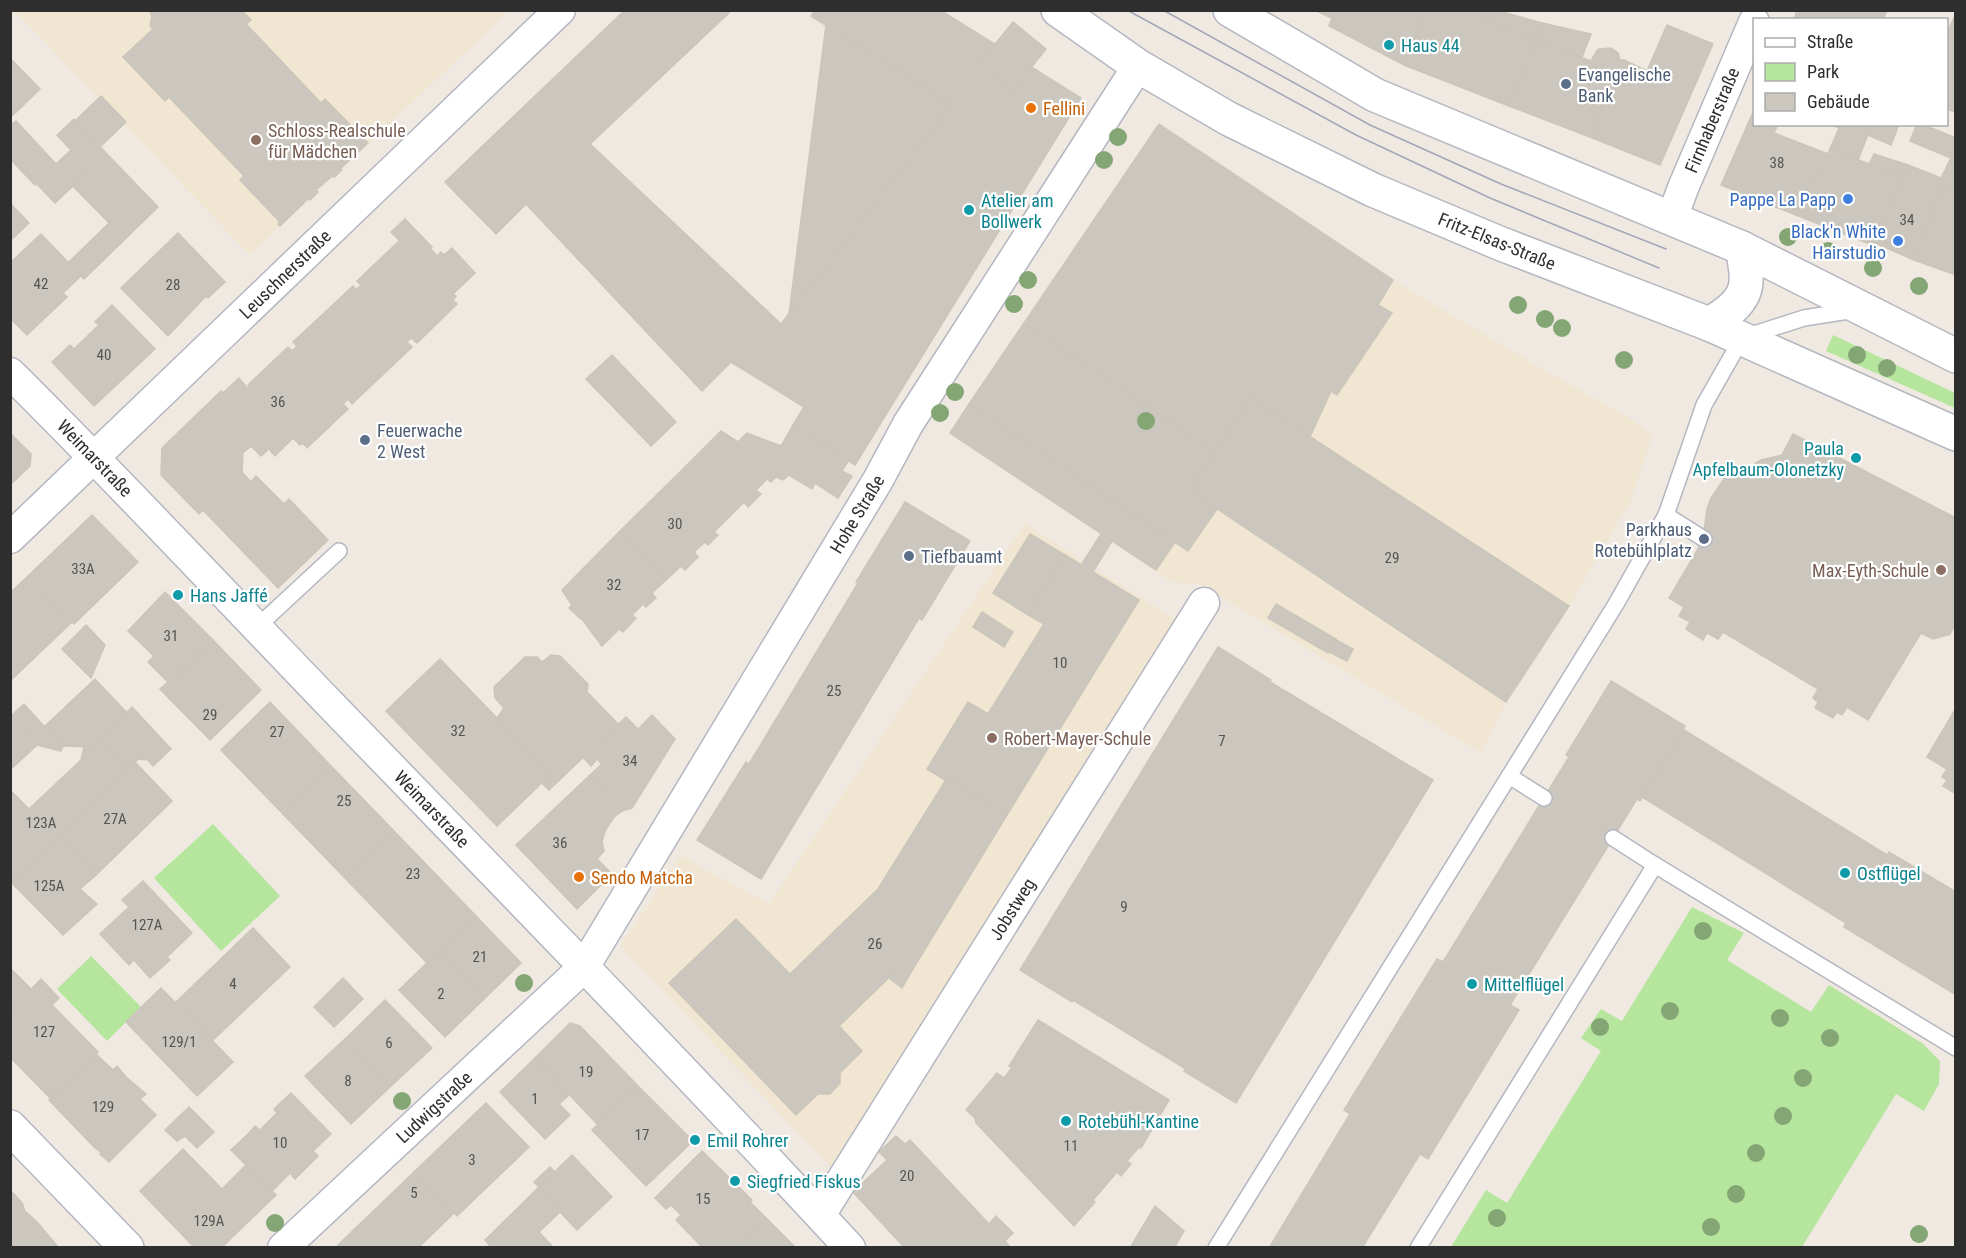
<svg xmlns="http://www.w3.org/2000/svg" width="1966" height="1258" viewBox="0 0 1966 1258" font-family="'Roboto Condensed',sans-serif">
	<rect width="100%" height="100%" fill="#efe9e1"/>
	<g fill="#f0e6d1">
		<path d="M15 11H509L250 255Z"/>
		<path d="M1159 124 1393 280 1549 373 1628 417 1652 436 1630 502 1569 606 1506 702 1481 753 1199 584 1171 582 950 433Z"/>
		<path d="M1025 524 1178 621 834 1170 620 946 681 856 769 904Z"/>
	</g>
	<g fill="#b6e59e">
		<path d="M1833 335 1955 393V408L1826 351Z"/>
		<path d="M213 824 280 896 221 951 154 878Z"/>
		<path d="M1692 907 1744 933 1727 960 1811 1012 1829 985 1922 1043 1940 1061 1939 1084 1924 1111 1896 1094 1802 1247H1451L1486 1190 1507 1203 1601 1051 1581 1038 1601 1009 1622 1021Z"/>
		<path d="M91 956 141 1007 107 1041 57 989Z"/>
	</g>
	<g fill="#cbc7bf" stroke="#cbc5ba" stroke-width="1.5">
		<path d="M152 10H241L251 20 246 24 321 103 325 99 368 143 340 169 342 170 334 177 332 176 316 190 318 192 310 200 309 198 280 226 278 224 280 222 240 180 244 176 169 97 165 101 123 57 153 29 150 26 152 16 150 13Z"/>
		<path d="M625 10H732L590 144 781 324 952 104 811 16 815 10H940L1081 98 855 465 793 425 804 407 731 362 702 391 526 204 496 234 445 182Z"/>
		<path d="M1314 10H1428L1404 65 1329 26 1332 18Z"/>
		<path d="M1428 10 1433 12 1434 10H1462L1536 40 1509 106 1404 65Z"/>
		<path d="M1462 10H1496L1542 23 1536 40Z"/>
		<path d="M1797 10H1887L1883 20H1794Z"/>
		<path d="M1956 13V39L1946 35Z"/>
		<path d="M1013 22 1046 49 1012 91 979 64Z"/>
		<path d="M1542 23 1591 34 1582 57 1536 40Z"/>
		<path d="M826 25 952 104 789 314Z"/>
		<path d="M1667 25 1713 44 1660 165 1590 137 1624 60 1647 71Z"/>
		<path d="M1946 35 1956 39V83L1946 79Z"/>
		<path d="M1536 40 1591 61 1596 52 1599 49 1611 48 1618 53 1620 60H1624L1590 137 1509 106Z"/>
		<path d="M10 58 40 89 10 118Z"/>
		<path d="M1946 79 1956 83V112L1946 109Z"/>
		<path d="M101 96 126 122 100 147 75 121Z"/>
		<path d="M1754 110V124H1778L1774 133 1828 154 1820 172H1816L1796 215 1721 185Z"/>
		<path d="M74 119 107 154 55 203 36 183 71 150 57 135Z"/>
		<path d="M16 121 56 164 35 185 10 159V126Z"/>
		<path d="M1159 124 1393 280 1378 305 1392 313 1337 395 1331 391 1310 437 1251 398 1215 452 1024 323Z"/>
		<path d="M1835 124H1872L1858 160 1830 149 1839 128 1834 126Z"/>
		<path d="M1872 124H1899L1891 145 1868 135Z"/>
		<path d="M1917 124H1922L1956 138V147L1951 158 1910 141Z"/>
		<path d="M1956 147V194L1937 187Z"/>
		<path d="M1830 149 1903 177 1875 243 1872 245 1796 215 1816 172H1820Z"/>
		<path d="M107 154 158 207 84 279 68 263 109 223 73 186Z"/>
		<path d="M1874 154 1908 165 1903 177 1869 165Z"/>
		<path d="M1908 165 1941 178 1934 194 1939 196 1914 260 1875 243Z"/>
		<path d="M1937 187 1956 194V275L1914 260 1939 196 1934 194Z"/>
		<path d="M10 203 29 223 10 241Z"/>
		<path d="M405 219 432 247 430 248 437 256 441 252 444 255 452 248 475 273 453 294 456 296 453 300 457 304 417 343 411 338 407 342 412 347 352 404 348 399 343 404 348 409 307 448 303 443 300 445 293 438 275 456 267 447V451L261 456 251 446 243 453 242 472 251 482 256 476 284 504 289 499 328 540 278 588 203 510 199 514 161 475 162 448 221 391 223 393 239 378 248 389 250 387 248 385 288 347 292 351 297 346 293 342 353 286 356 290 361 285 357 281 398 242H401L391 232Z"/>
		<path d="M178 233 225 282 208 298 206 296 168 336 121 288Z"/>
		<path d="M41 234 81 276 63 293 67 297 27 335 10 318V263Z"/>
		<path d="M112 305 155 349 94 406 52 362 70 345 74 349 99 325 95 322Z"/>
		<path d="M1024 323 1215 452 1189 490 1217 509 1188 551 969 404Z"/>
		<path d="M612 355 676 422 651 446 586 379Z"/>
		<path d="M1251 398 1569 606 1506 702 1189 490Z"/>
		<path d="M969 404 1175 542 1156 570 950 433Z"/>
		<path d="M793 425 849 460 842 471 852 476 838 498 815 483 812 489 789 475 783 480 776 477 771 482 767 479 756 490 761 494 748 507 744 502 729 517 682 470 721 431 738 442 747 433 781 446Z"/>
		<path d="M10 433 31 454 30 466 10 485Z"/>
		<path d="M1793 434 1956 518V628L1954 627 1950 634 1933 639 1921 633 1868 720 1847 707 1842 715 1837 712 1833 718 1815 708 1818 702 1813 698 1818 689 1723 632 1718 639 1707 633 1703 640 1686 629 1690 622 1679 616 1684 607 1669 598 1704 539V530L1707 509 1711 498 1728 473 1733 468 1741 472 1761 460 1782 455Z"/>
		<path d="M682 470 729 517 714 532 718 535 708 545 705 542 694 552 698 557 685 570 681 566 666 580 619 532Z"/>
		<path d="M905 502 970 541 922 620 919 618 761 879 697 840 746 762 749 764 858 583 856 582Z"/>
		<path d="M92 515 138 562 74 624 28 576Z"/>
		<path d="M619 532 666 580 652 593 656 598 646 607 643 604 632 615 636 618 623 632 619 629 602 646 582 619H581L569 608 572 605 562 590Z"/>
		<path d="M1030 534 1065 555 1028 615 993 593Z"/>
		<path d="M1101 534 1112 541 1093 572 1081 565Z"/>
		<path d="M1065 555 1139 600 1007 815 947 778 945 780 927 769 968 702 988 714 1044 624 1028 615Z"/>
		<path d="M28 576 72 622 10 681V593Z"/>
		<path d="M165 592 213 640 169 683 148 662 154 656 128 631Z"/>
		<path d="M1276 604 1336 639 1328 653 1268 618Z"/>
		<path d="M982 612 1013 632 1004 647 973 627Z"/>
		<path d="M86 625 105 645 91 678 62 649Z"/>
		<path d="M213 640 261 690 210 740 160 689 168 682 169 683Z"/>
		<path d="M1336 640 1353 649 1347 661 1329 652Z"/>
		<path d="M1218 647 1271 680 1270 682 1433 780 1236 1103 1184 1071 1186 1069 1073 1000 1072 1002 1020 970Z"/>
		<path d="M551 655 560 656 588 684 587 692 618 724 549 790 542 783 551 774 531 753 528 756 519 747 522 744 497 718 504 708 495 698 494 687 525 657H537L542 662Z"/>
		<path d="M440 659 522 744 519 747 528 756 531 753 551 774 497 826 386 711Z"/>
		<path d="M95 679 127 713 91 747 63 746 45 726Z"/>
		<path d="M1611 681 1685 726 1640 801 1637 799 1510 1005 1519 1010 1428 1159 1420 1154 1362 1248H1269L1350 1114 1344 1110 1437 959 1443 962 1569 757 1566 755Z"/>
		<path d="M270 702 332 767 283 814 221 750Z"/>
		<path d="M24 704 41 723 28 735 37 745 10 770V717Z"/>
		<path d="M132 707 171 749 153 766 148 760 138 759 129 768 100 739Z"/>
		<path d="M1956 708V794L1943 786 1947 780 1942 777 1947 769 1927 757Z"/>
		<path d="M652 715 675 739 632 808 622 811 589 776 602 764 597 759 591 766 583 757 626 717 638 729Z"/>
		<path d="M41 723 63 746 61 751 37 745 28 735Z"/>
		<path d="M1684 730 1887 855 1889 852 1956 892V995L1844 927 1846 923 1642 797Z"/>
		<path d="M100 739 129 768 10 884V790L29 809 81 760 84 747H91Z"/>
		<path d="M135 762 172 801 96 875 58 837Z"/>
		<path d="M332 767 393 830 344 877 283 814Z"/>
		<path d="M589 776 622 811 614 817 606 829 602 841 604 851 597 859 612 874 577 909 516 845Z"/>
		<path d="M947 778 1007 815 913 969 899 968 839 1026 862 1051 840 1073V1083L830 1094H818L796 1115 669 983 736 919 790 974 878 889Z"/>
		<path d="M393 830 476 916 427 963 344 877Z"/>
		<path d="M58 837 96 875 80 889 97 904 63 935 12 883Z"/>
		<path d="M143 881 192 933 167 957 170 960 150 978 134 960 129 965 100 934 129 907 122 900Z"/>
		<path d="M476 916 521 963 484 999 438 952Z"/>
		<path d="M253 928 290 967 213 1040 176 1002Z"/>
		<path d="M438 952 484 999 445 1037 399 990Z"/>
		<path d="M10 968 32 990 10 1011Z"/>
		<path d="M899 968 913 969 902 988 889 978Z"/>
		<path d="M343 978 363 999 334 1027 314 1007Z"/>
		<path d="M41 979 59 998 52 1005 98 1052 50 1098 10 1057V1011Z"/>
		<path d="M161 988 233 1062 197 1096 126 1022Z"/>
		<path d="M385 1000 432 1048 391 1086 346 1038Z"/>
		<path d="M1038 1020 1169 1100 1141 1148 1139 1147 1127 1161 1131 1164 1121 1176 1117 1172 1093 1200 1095 1202 1074 1226 976 1123 975 1118 966 1110 997 1073 1004 1078 1012 1068 1009 1066Z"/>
		<path d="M570 1023 580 1026 638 1086 597 1124 535 1058Z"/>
		<path d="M346 1038 391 1086 351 1124 305 1076Z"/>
		<path d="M96 1054 113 1070 117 1066 126 1077 146 1094 140 1099 156 1115 109 1162 100 1154 102 1153 94 1147 49 1100Z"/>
		<path d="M535 1058 569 1095 559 1104 570 1115 545 1139 500 1092Z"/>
		<path d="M638 1086 693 1141 646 1186 592 1130Z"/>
		<path d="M291 1093 331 1134 313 1151 318 1156 295 1179 290 1173 272 1191 231 1150 249 1133 253 1137 277 1113 274 1109Z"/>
		<path d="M486 1103 529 1147 457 1216 414 1172Z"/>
		<path d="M189 1107 214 1132 197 1148 185 1136 177 1141 165 1130Z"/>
		<path d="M255 1126 260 1130 253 1137 249 1133Z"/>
		<path d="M896 1136 905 1144 910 1140 989 1224 996 1216 1013 1233 1005 1241 1011 1248H905L853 1192 887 1160 879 1152Z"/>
		<path d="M183 1149 222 1189 246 1165 276 1195 221 1248H195L140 1191Z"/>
		<path d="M702 1151 752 1200 750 1202 766 1218 735 1248H703L676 1220 681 1215 671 1205 666 1209 655 1198Z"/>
		<path d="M572 1155 612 1197 577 1230 560 1212 562 1210 539 1187Z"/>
		<path d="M550 1167 555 1172 539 1187 534 1182Z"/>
		<path d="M414 1172 454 1213 418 1248H341L338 1245Z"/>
		<path d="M539 1187 562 1210 539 1232 554 1248H492L485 1240Z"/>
		<path d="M13 1193 22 1203 25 1211 37 1222 59 1248H10V1194Z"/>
		<path d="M1155 1206 1184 1231 1174 1248H1130Z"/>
		<path d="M766 1218 796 1248H735Z"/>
	</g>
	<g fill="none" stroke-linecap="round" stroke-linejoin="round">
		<g stroke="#b4b7c1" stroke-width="18">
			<g id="lane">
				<path d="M1666 515 1704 539"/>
				<path d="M257 627 339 551"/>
				<path d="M1509 776 1544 798"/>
				<path d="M1613 838 1655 865"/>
				<path d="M1216 1248 1616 604 1666 515 1704 405 1742 338 1804 318 1855 310"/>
				<path d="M1418 1248 1655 865 1956 1048"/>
			</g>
		</g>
		<g stroke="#b4b7c1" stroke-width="33">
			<g id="street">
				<path d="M1672 218 1683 188 1754 22"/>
				<path d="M10 373C120 482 225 595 332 706 506 886 680 1064 850 1248"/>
				<path d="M10 538 560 10"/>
				<path d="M820 1215 1204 603"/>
				<path d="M283 1248 584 967 878 480 908 424 1138 66"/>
			</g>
		</g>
		<g stroke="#b4b7c1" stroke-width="36">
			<g id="secondary">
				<path d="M1058 10 1138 66 1229 119 1373 190 1499 243 1709 324 1956 434"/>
				<path d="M1230 10 1375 95 1742 248 1956 356"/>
				<path d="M1709 324C1725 315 1745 302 1746 282 1747 271 1744 258 1742 248"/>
				<path d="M10 1127 127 1248"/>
			</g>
		</g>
		<use href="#lane" stroke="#fff" stroke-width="15"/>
		<use href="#street" stroke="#fff" stroke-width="30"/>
		<use href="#secondary" stroke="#fff" stroke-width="33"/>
		<g stroke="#a3a6b8" stroke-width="1.5">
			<path d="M1127 10 1356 135 1490 198 1659 268"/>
			<path d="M1163 10 1370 125 1501 184 1666 249"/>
		</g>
	</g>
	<g fill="#84a574">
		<circle cx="1118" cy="137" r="9"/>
		<circle cx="1104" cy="160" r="9"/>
		<circle cx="1788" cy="237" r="9"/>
		<circle cx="1828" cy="251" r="9"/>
		<circle cx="1873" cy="268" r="9"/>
		<circle cx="1028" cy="280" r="9"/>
		<circle cx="1919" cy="286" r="9"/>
		<circle cx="1014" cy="304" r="9"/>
		<circle cx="1518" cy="305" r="9"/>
		<circle cx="1545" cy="319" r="9"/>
		<circle cx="1562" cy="328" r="9"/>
		<circle cx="1857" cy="355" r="9"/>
		<circle cx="1624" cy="360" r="9"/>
		<circle cx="1887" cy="368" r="9"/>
		<circle cx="955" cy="392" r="9"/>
		<circle cx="940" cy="413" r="9"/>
		<circle cx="1146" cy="421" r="9"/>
		<circle cx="1703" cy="931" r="9"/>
		<circle cx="524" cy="983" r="9"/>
		<circle cx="1670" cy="1011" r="9"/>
		<circle cx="1780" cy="1018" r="9"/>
		<circle cx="1600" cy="1027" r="9"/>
		<circle cx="1830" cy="1038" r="9"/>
		<circle cx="1803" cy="1078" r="9"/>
		<circle cx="402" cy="1101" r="9"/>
		<circle cx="1783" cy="1116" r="9"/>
		<circle cx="1756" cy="1153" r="9"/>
		<circle cx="1736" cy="1194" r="9"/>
		<circle cx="1497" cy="1218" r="9"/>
		<circle cx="275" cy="1223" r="9"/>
		<circle cx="1711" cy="1227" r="9"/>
		<circle cx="1919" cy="1234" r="9"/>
	</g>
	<g fill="#0f9aa8" stroke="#fff" stroke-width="2">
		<circle cx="1389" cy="45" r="6"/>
		<circle cx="969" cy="210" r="6"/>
		<circle cx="1856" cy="458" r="6"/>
		<circle cx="178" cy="595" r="6"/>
		<circle cx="1845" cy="873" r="6"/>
		<circle cx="1472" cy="984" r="6"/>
		<circle cx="1066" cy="1121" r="6"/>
		<circle cx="695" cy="1140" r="6"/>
		<circle cx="735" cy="1181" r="6"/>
	</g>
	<g fill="#5c6f8a" stroke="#fff" stroke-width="2">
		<circle cx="1566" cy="84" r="6"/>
		<circle cx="365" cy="440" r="6"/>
		<circle cx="1704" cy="539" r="6"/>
		<circle cx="909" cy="556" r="6"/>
	</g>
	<g fill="#e8710a" stroke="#fff" stroke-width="2">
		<circle cx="1031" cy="108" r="6"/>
		<circle cx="579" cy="877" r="6"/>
	</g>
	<g fill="#8d6e63" stroke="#fff" stroke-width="2">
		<circle cx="256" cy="140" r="6"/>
		<circle cx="1941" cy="570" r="6"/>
		<circle cx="992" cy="738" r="6"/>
	</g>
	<g fill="#3f7fe0" stroke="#fff" stroke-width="2">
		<circle cx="1848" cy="199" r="6"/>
		<circle cx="1898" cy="241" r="6"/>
	</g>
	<g text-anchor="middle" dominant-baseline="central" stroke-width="4.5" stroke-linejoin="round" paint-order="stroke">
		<g font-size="15" fill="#555452">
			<text x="1777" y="163">38</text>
			<text x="1907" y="220">34</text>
			<text x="41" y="284">42</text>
			<text x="173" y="285">28</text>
			<text x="104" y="355">40</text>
			<text x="278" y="402">36</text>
			<text x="675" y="524">30</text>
			<text x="1392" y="558">29</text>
			<text x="83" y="569">33A</text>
			<text x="614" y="585">32</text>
			<text x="171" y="636">31</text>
			<text x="1060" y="663">10</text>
			<text x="834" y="691">25</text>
			<text x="210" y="715">29</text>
			<text x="458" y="731">32</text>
			<text x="277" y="732">27</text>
			<text x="1222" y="741">7</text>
			<text x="630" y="761">34</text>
			<text x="344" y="801">25</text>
			<text x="115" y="819">27A</text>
			<text x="41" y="823">123A</text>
			<text x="560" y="843">36</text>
			<text x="413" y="874">23</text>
			<text x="49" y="886">125A</text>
			<text x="1124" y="907">9</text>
			<text x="147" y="925">127A</text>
			<text x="875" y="944">26</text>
			<text x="480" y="957">21</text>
			<text x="233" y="984">4</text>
			<text x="441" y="994">2</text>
			<text x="44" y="1032">127</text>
			<text x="179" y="1042">129/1</text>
			<text x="389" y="1043">6</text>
			<text x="586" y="1072">19</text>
			<text x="348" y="1081">8</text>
			<text x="535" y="1099">1</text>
			<text x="103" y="1107">129</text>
			<text x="642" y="1135">17</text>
			<text x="280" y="1143">10</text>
			<text x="1071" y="1146">11</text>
			<text x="472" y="1160">3</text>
			<text x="907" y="1176">20</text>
			<text x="414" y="1193">5</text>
			<text x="703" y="1199">15</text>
			<text x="209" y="1221">129A</text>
		</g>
		<g font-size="18" fill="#0d838f" stroke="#fff" text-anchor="start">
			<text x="1401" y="45">Haus 44</text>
			<text x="981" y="200">Atelier am<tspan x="981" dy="21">Bollwerk</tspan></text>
			<text x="1844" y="448" text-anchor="end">Paula<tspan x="1844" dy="21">Apfelbaum-Olonetzky</tspan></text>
			<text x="190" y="595">Hans Jaffé</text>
			<text x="1857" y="873">Ostflügel</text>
			<text x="1484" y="984">Mittelflügel</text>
			<text x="1078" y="1121">Rotebühl-Kantine</text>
			<text x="707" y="1140">Emil Rohrer</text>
			<text x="747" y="1181">Siegfried Fiskus</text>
		</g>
		<g font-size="18" fill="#4e5e75" stroke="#fff" text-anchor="start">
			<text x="1578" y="74">Evangelische<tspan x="1578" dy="21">Bank</tspan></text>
			<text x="377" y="430">Feuerwache<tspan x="377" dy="21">2 West</tspan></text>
			<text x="1692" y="529" text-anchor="end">Parkhaus<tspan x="1692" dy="21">Rotebühlplatz</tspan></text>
			<text x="921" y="556">Tiefbauamt</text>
		</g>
		<g font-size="18" fill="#c56008" stroke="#fff" text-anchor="start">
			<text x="1043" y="108">Fellini</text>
			<text x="591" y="877">Sendo Matcha</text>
		</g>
		<g font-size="18" fill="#2e2e2e" stroke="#fff">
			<text transform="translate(1712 120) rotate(-67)">Firnhaberstraße</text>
			<text transform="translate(1497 241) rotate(22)">Fritz-Elsas-Straße</text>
			<text transform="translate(285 274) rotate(-44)">Leuschnerstraße</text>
			<text transform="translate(95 458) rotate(46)">Weimarstraße</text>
			<text transform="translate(857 514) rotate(-59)">Hohe Straße</text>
			<text transform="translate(432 809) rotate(46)">Weimarstraße</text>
			<text transform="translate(1012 909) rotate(-58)">Jobstweg</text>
			<text transform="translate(434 1107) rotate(-43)">Ludwigstraße</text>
		</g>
		<g font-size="18" fill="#785e54" stroke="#fff" text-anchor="start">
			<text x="268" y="130">Schloss-Realschule<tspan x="268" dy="21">für Mädchen</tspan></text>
			<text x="1929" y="570" text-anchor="end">Max-Eyth-Schule</text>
			<text x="1004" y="738">Robert-Mayer-Schule</text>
		</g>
		<g font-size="18" fill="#366cbe" stroke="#fff" text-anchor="end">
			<text x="1836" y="199">Pappe La Papp</text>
			<text x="1886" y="231">Black'n White<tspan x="1886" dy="21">Hairstudio</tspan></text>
		</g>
	</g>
	<rect width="1966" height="1258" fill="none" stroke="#2e2e2e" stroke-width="24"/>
	<rect x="1753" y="18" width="195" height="108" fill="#ffffff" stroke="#ababab" stroke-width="1.5"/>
	<rect x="1765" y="38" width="30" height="9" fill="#ffffff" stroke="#ababab" stroke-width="1.5"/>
	<text x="1807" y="48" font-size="18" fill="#2e2e2e">Straße</text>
	<rect x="1765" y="63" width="30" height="18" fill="#b6e59e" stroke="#ababab" stroke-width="1.5"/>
	<text x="1807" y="78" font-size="18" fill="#2e2e2e">Park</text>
	<rect x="1765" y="93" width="30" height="18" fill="#cbc7bf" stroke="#ababab" stroke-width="1.5"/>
	<text x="1807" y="108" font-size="18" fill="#2e2e2e">Gebäude</text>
</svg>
